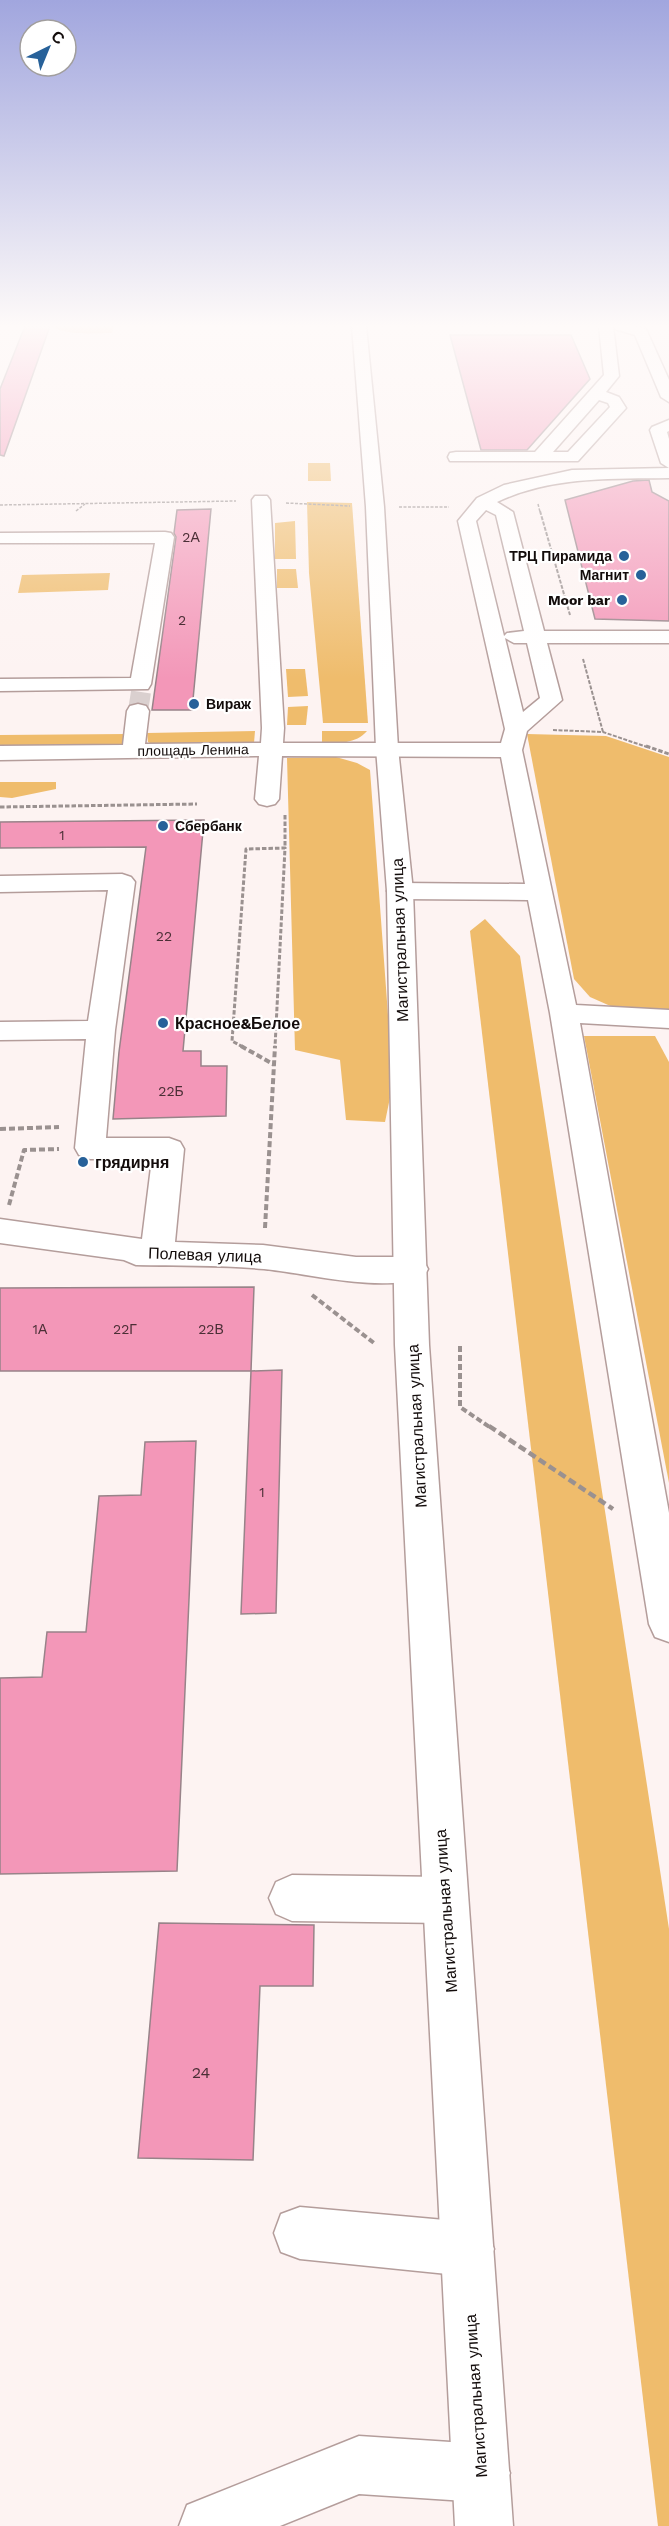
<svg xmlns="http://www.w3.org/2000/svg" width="669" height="2526" viewBox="0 0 669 2526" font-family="'Work Sans',sans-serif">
	<rect width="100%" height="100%" fill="#fdf3f2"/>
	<g fill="#efbc6c">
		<path d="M50 326H114L112 333C93 333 68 336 50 326Z"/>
		<path d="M308 463H330L331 481H308Z"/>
		<path d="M307 502 352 503 368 723H323L309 573Z"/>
		<path d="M295 521 296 559H275V523Z"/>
		<path d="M277 569H296L298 588H277Z"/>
		<path d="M110 573 108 590 18 593 22 575Z"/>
		<path d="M286 669H305L308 696 288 697Z"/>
		<path d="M308 706 306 725H287L288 707Z"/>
		<path d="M255 731 254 743 152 744 148 742 147 733Z"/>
		<path d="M322 731H367C356 744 338 743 322 744Z"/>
		<path d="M127 734V740L121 746H0V735Z"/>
		<path d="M527 734 606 736 669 757V1013L624 1012 590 997 574 979Z"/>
		<path d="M336 757 357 763 370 770 393 1083 385 1122 346 1120 340 1060 295 1050 287 758Z"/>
		<path d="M0 782H56V789L12 798 0 797Z"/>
		<path d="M485 919 520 956 669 1929V2526H658L470 931Z"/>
		<path d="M584 1036H655L669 1062V1483Z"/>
	</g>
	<g fill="#f397b8" stroke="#988389" stroke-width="1.5">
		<path d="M25 326H50L4 456 0 455V389Z"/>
		<path d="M450 335H571L590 379 527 450H481Z"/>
		<path d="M649 480 652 492 669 501V621L595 619 565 500 633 481Z"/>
		<path d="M211 509 192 710H152L176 537 174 533 177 510Z"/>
		<path d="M204 820 183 1051H201V1066H227L226 1116 113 1119 119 1052 146 847 0 848V822Z"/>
		<path d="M254 1287 251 1371H0V1288Z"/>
		<path d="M282 1370 276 1613 241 1614 251 1371Z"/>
		<path d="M196 1441 177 1871 0 1874V1678L42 1677 47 1632H86L99 1496 141 1495 145 1442Z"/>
		<path d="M159 1923 314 1925 313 1986H260L253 2160 138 2158Z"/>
	</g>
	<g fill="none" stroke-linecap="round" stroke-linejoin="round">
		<path stroke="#dad0cf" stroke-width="20" stroke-dasharray="20 10" stroke-linecap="butt" d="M138 711 141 692"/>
		<g stroke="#b49d9b" stroke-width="3">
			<g id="minor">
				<path d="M599 326H613L619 376 606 392 619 397 626 408 578 461H450L448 457 450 453 456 452H535L604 375ZM599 400 608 403 610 407 568 452H553Z"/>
				<path d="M613 326H635L646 329 669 380V402L661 397 635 335 615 329Z"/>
				<path d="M669 420V431L667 432 669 439V478C611 479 551 476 497 502L513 512 544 631H669V643H547L562 700 527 731 522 750 576 1005 669 1010V1028L580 1023 669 1513V1642L655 1637 649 1624 550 1013 528 900 400 899 391 896 387 891 391 886 400 883 525 884 501 757 282 756 279 799 275 804 267 806 259 804 255 799 259 756 0 760V746L123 745 127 711 130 706 138 704 146 706 149 711 145 744 261 743 262 728 252 500 255 496H267L270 500 284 728 283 743H501L505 729 458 521 477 498 504 485 572 470 669 468 661 463 650 430 652 427ZM486 510 496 515 524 631 507 633 504 636 476 521ZM505 638 514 643H527L540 698 523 712Z"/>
				<path d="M165 532 171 533 174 537 151 684 148 689 0 691V679L131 678 155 543H0V533Z"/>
				<path d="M122 874 131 877 135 882 115 1030 106 1138H169L180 1142 184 1149 175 1242 263 1245 356 1257H411L423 1260 428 1269 423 1278C377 1292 311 1274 264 1269 222 1265 178 1266 136 1265L124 1260 0 1243V1219L142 1239 152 1159H90L79 1155 75 1148 86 1039 0 1040V1022L88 1021 108 890 0 892V876Z"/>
				<path d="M292 1875 445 1877 461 1884 468 1900 461 1916 445 1923 292 1921 276 1914 269 1898 276 1882Z"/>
				<path d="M300 2207 467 2222 486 2230 494 2249 486 2268 467 2276 300 2259 281 2252 274 2233 281 2214Z"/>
				<path d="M359 2436 481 2444 501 2453 510 2473 501 2493 481 2502 359 2494 280 2526H179L187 2505Z"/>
			</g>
		</g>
		<g stroke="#b49d9b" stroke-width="3">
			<path id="major" d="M352 326H366L384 507 398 748 413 891 429 1345 513 2526H455L395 1345 387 891 376 748 366 507Z"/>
		</g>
		<g stroke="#9a9190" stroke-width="1.5" stroke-dasharray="3 1.5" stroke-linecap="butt">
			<path d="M286 503 350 506"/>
			<path d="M538 504 540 512"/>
			<path d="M0 505 236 501"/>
			<path d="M399 507H449"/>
			<path d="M76 511 85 504"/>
		</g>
		<g stroke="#9a9190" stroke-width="2" stroke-dasharray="4 1.5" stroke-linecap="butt">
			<path d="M540 511 570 615"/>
			<path d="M583 659 603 732"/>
			<path d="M553 730 603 732 650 748"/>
		</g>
		<g stroke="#9a9190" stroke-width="3" stroke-dasharray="4.5 2" stroke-linecap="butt">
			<path d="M646 746 669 754"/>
			<path d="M0 807 197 804"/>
			<path d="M285 815V848"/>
			<path d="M243 1047 232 1041 246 849 285 848 275 1047"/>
		</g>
		<g stroke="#9a9190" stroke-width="4" stroke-dasharray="6 3" stroke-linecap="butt">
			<path d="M241 1046 273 1064"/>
			<path d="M0 1129 59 1127"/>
			<path d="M9 1205 24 1150 59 1149"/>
			<path d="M265 1228 275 1046"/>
			<path d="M312 1295 374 1343"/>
			<path d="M460 1346V1407L491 1428"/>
		</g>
		<path stroke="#9a9190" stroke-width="4.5" stroke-dasharray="8 4" stroke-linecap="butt" d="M489 1426 613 1509"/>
		<use href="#minor" fill="#fff" fill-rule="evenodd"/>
		<use href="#major" fill="#fff" fill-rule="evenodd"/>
	</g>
	<linearGradient id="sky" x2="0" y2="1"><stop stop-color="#a1a6de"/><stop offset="0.48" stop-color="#fefaf9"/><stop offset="1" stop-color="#fefaf9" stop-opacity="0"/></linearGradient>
	<rect width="669" height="679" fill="url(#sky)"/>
	<g fill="#276199" stroke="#fff" stroke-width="2">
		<circle cx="624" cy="556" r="6"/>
		<circle cx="641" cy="575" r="6"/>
		<circle cx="622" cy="600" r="6"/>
		<circle cx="194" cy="704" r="6"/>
		<circle cx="163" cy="826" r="6"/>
		<circle cx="163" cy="1023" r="6"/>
		<circle cx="83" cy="1162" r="6"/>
	</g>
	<g text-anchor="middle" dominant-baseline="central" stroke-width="4.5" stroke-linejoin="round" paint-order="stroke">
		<g font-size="14" fill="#4b2f36">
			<text x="191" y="537">2А</text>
			<text x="182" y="620">2</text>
			<text x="62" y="835">1</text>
			<text x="164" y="936">22</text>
			<text x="171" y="1091">22Б</text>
			<text x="40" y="1329">1А</text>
			<text x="125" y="1329">22Г</text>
			<text x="211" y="1329">22В</text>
			<text x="262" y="1492">1</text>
		</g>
		<g font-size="14" font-weight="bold" fill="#130c0b" stroke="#fff" text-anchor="end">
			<text x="612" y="556">ТРЦ Пирамида</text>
			<text x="629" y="575">Магнит</text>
			<text x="610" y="600">Moor bar</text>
			<text x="206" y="704" text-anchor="start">Вираж</text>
			<text x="175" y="826" text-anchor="start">Сбербанк</text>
		</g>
		<g font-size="14" fill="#130c0b" stroke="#fff">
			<text transform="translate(193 750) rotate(-1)">площадь Ленина</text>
		</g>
		<g font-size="16" fill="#130c0b" stroke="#fff">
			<text transform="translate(400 940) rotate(-92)">Магистральная улица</text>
			<text transform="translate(205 1255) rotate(2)">Полевая улица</text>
			<text transform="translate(417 1426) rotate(-93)">Магистральная улица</text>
			<text transform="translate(446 1911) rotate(-94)">Магистральная улица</text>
			<text transform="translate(476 2396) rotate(-94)">Магистральная улица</text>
		</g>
		<g font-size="16" font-weight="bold" fill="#130c0b" stroke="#fff" text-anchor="start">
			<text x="175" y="1023">Красное&amp;Белое</text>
			<text x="95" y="1162">грядирня</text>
		</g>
		<g font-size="16" fill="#4b2f36">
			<text x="201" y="2072">24</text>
		</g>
	</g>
	<g transform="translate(48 48) rotate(43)"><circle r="28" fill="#ffffff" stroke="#a19e9d" stroke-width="1.5"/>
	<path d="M0-4.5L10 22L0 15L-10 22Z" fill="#276199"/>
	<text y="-9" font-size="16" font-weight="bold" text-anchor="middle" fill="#130c0b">С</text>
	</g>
</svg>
